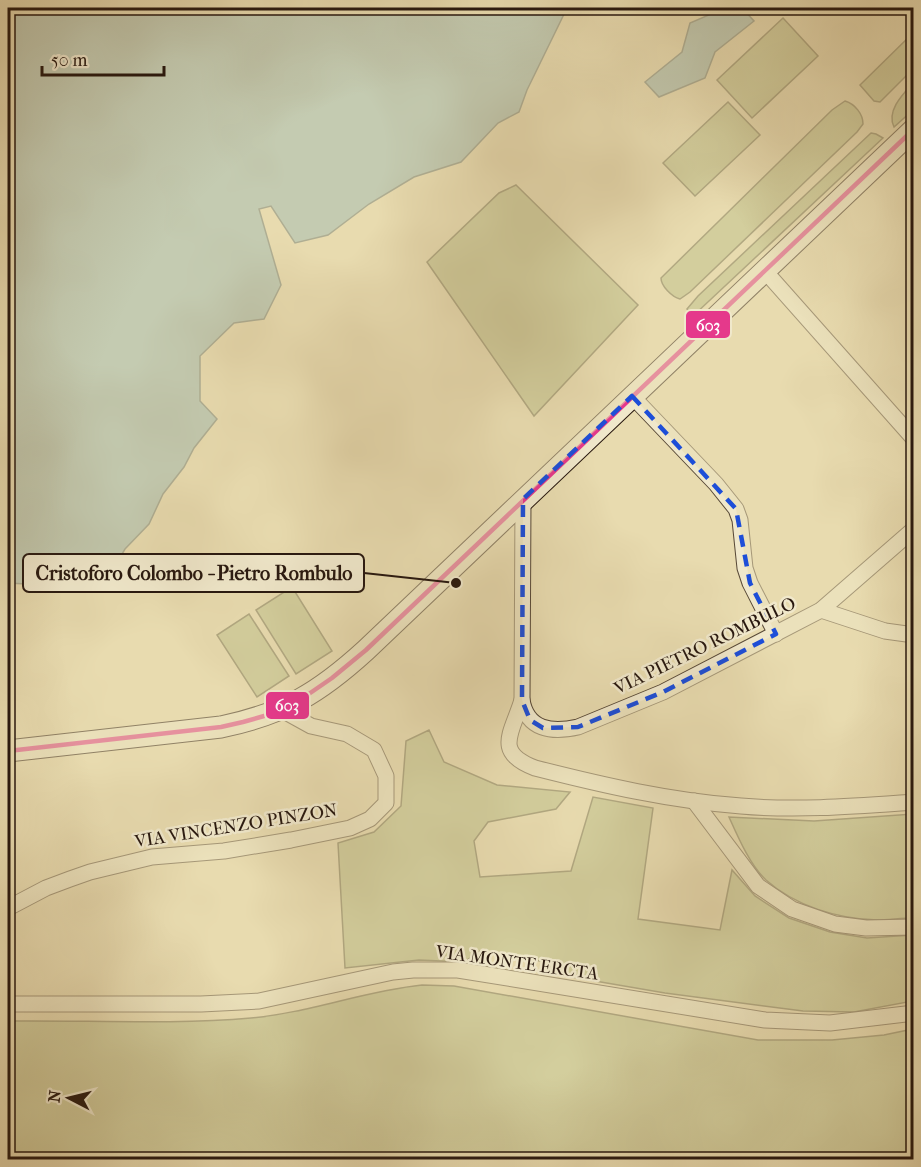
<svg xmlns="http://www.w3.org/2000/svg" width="921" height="1167" viewBox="0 0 921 1167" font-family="'IM FELL French Canon',serif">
	<rect width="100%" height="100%" fill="#e8dbaf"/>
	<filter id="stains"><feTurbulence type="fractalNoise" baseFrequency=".00333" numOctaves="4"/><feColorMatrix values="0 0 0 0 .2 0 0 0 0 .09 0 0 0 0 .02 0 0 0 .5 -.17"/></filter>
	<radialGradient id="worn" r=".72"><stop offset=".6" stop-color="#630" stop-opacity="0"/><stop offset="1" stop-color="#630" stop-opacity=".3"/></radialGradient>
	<g fill="#babf87" stroke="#716c4b" stroke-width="1.5">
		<path d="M783 18 818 56 752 118 717 80Z"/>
		<path d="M913 33V69L880 102 874 101 860 85Z"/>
		<path d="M913 83V110L894 127C886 111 903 94 913 83Z"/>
		<path d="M845 101C855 104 863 114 863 124L857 132 690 292 680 299C672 297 661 286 661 278L832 110Z"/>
		<path d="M728 102 760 135 695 196 663 163Z"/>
		<path d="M871 133 876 134 883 138 693 316 687 309 698 296Z"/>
		<path d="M516 185 638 305 534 416 427 262 499 193Z"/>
		<path d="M292 587 332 651 296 674 256 610Z"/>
		<path d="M249 614 289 676 257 697 217 635Z"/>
		<path d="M429 730 444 762 497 785 570 792 556 809 488 822 474 841 480 877 571 871 593 797 653 808 638 919 720 930 732 870 755 896 789 918 830 932 867 938 913 935V1001L854 1012 803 1011 665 993 560 975 546 962 480 951 464 962 419 960 345 968 338 843 374 832 401 806 406 741Z"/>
		<path d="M913 814V918C901 918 889 920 877 920 838 919 795 906 766 880 750 865 738 837 729 817L814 821Z"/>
		<path d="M422 985 454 986 758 1040H832L884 1035 913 1029V1159H8V1021C88 1020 170 1025 251 1018 308 1013 364 991 422 985Z"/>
	</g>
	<g fill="#9ab9b4" stroke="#6c7972" stroke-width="1.5">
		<path d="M8 8H567L527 90 519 112 498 123 461 162 414 177 369 204 328 235 295 243 271 206 259 209 281 285 264 319 234 323 200 356V401L217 419 194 448 184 467 163 494 149 524 125 549 102 588 8 583Z"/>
		<path d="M725 8H742L754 21 715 52 705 78 659 97 645 82 682 52 690 23Z"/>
	</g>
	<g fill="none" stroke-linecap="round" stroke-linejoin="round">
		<g stroke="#584937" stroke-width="17">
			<g id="street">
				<path d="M764 270 914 439"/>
				<path d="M632 396 716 484 736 509 740 520 745 568 750 583 776 634"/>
				<path d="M523 499 522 700C527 730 552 733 578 727L663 692 821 610 914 529"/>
				<path d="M821 610 885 631 914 635"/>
				<path d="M522 700C512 733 493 752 535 768 602 785 671 801 741 806 798 811 857 806 914 802"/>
				<path d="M694 801 758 886 792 909 835 924 866 928 914 927"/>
				<path d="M8 908 46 888 70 879 90 872 152 857 224 851 291 840 350 828 370 819 386 803V776L374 750 347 734 311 726 282 710"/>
				<path d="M8 1004H201L259 1001 393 972 413 970H458L765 1020 830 1023 914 1013"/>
			</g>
		</g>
		<g stroke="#28180f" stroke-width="23">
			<path id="secondary" d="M8 751 221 727C284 714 319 693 366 650L914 129"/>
		</g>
		<use href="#street" stroke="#f0e8cb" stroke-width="15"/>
		<use href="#secondary" stroke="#f0e8cb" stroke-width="21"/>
		<g stroke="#f0e8cb" stroke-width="9">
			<path id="bus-1" d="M8 751 221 727 243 722 264 716 300 700 332 678 366 650 914 129"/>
		</g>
		<use href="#bus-1" stroke="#e5398b" stroke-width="4.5"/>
	</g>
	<path d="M0 0H921V1167H0ZM632 396 736 509 750 583 776 634 663 692 578 727 543 728 530 720 522 700 523 499Z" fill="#e8dbaf" fill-opacity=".55" fill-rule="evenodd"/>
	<path fill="none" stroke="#1d4ed8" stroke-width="4.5" stroke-dasharray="12 8" stroke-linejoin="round" d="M632 396 736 509 750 583 776 634 663 692 578 727 543 728 530 720 522 700 523 499Z"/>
	<g text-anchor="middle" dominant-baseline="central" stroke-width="5" stroke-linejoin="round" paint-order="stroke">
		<g font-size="18" fill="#28180f" stroke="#f0e8cb">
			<text transform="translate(705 646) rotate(-26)">VIA PIETRO ROMBULO</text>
			<text transform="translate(236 826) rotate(-9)">VIA VINCENZO PINZON</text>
			<text transform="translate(517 963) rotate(8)">VIA MONTE ERCTA</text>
		</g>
	</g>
	<path fill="none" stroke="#28180f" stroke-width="2" d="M456 583L364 573"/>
	<circle fill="#28180f" stroke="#f0e8cb" stroke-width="2" cx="456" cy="583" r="6"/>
	<rect fill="#f0e8cb" stroke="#28180f" stroke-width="2" x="23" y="554" width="341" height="38" rx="6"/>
	<g font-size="20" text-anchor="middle" font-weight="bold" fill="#28180f">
		<text x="194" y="580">Cristoforo Colombo - Pietro Rombulo</text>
	</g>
	<g stroke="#f0e8cb" stroke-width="2">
		<rect x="685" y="310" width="46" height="29" rx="6" fill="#e5398b"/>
		<rect x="265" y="691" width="45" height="29" rx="6" fill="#e5398b"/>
	</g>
	<g font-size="16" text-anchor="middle" font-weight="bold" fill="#fff">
		<text x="708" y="331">603</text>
		<text x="287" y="711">603</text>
	</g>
	<rect width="921" height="1167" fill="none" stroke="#e8dbaf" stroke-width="30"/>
	<rect x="9" y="9" width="903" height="1149" fill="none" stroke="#28180f" stroke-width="3"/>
	<rect x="15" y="15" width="891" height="1137" fill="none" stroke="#28180f" stroke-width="1.5"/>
	<g transform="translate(69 1098) rotate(277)" stroke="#f0e8cb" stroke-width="4.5" paint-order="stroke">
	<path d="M0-4.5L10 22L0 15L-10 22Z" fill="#28180f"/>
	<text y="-9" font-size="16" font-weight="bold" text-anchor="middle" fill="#28180f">N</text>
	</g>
	<path d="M42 66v9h122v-9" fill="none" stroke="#28180f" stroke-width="3"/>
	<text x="51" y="66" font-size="18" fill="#28180f" stroke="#f0e8cb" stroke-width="4.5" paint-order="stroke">50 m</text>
	<rect width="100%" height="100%" filter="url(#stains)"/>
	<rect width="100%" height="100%" fill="url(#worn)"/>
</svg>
